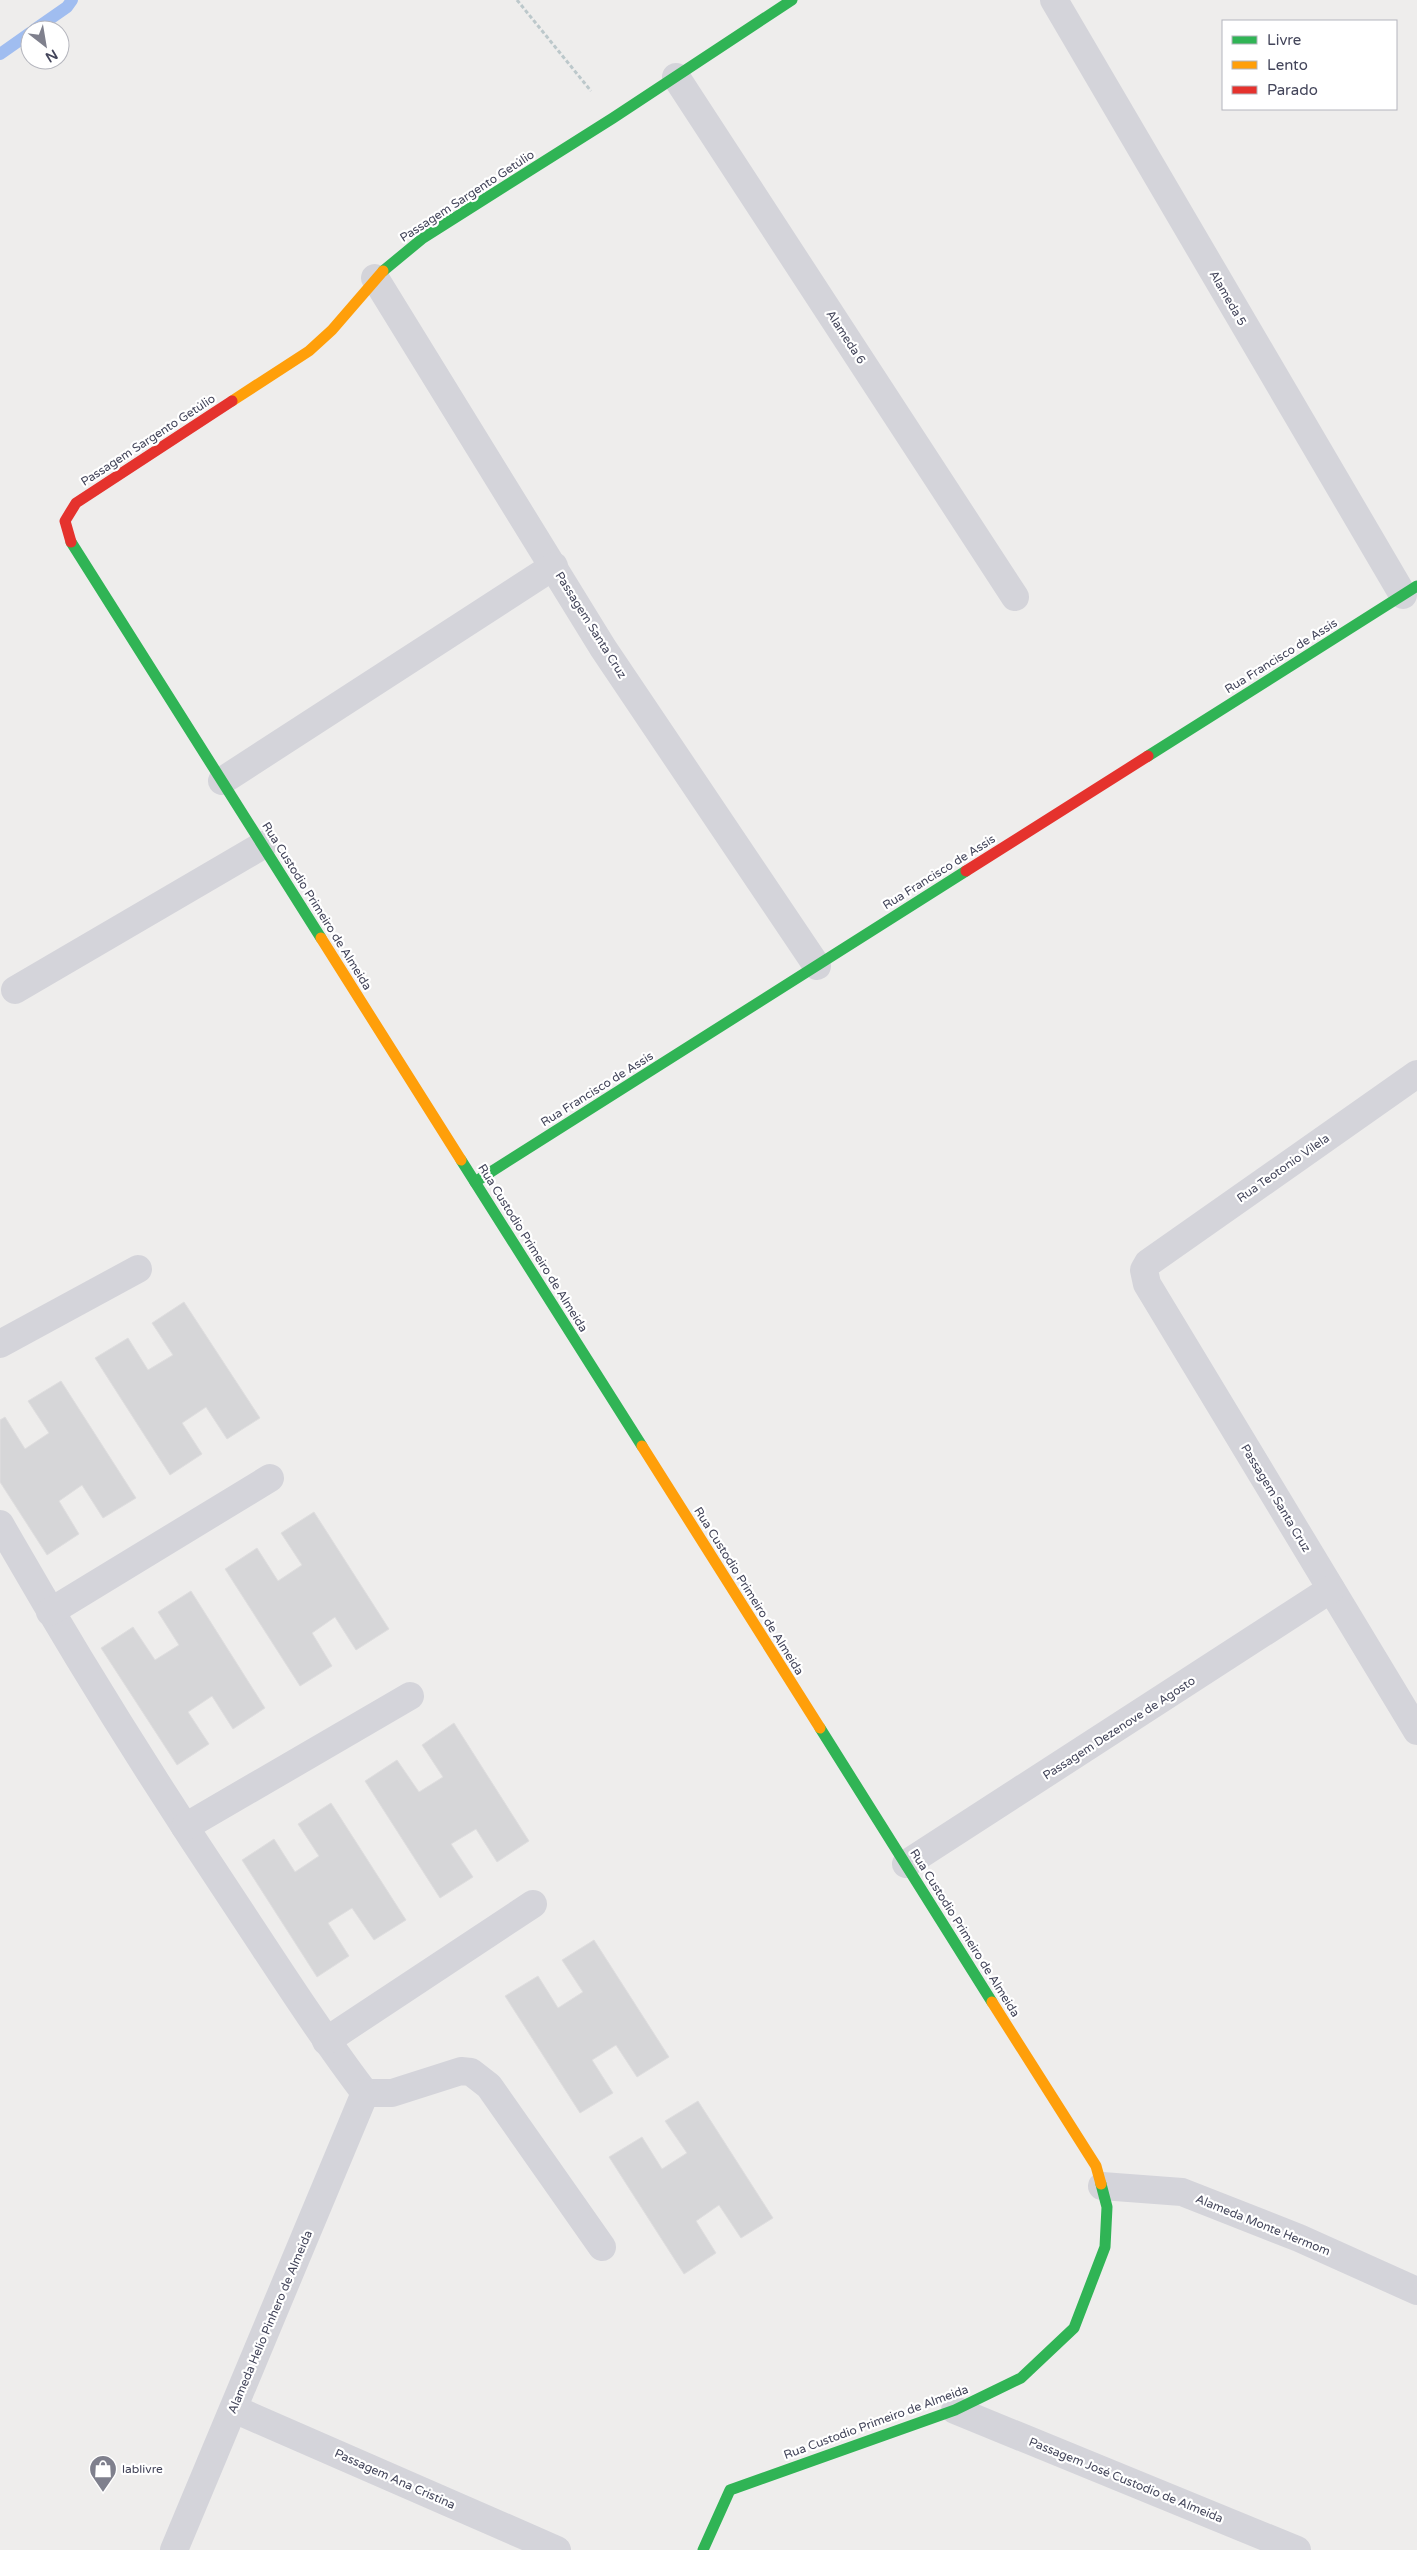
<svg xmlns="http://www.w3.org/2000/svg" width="1417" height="2550" font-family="'Varela Round',sans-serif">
<rect width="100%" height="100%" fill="#eeedec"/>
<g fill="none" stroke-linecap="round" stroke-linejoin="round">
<g stroke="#a0bdf0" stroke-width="12">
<path d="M 34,30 L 67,7 L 72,0"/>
<path d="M 0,54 L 30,33"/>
</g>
</g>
<g fill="#d6d6d8" stroke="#dfdedf">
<path d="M 184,1302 L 260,1418 L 227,1439 L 206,1407 L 182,1423 L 202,1454 L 170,1475 L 95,1358 L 128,1338 L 148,1370 L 173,1355 L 152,1323 Z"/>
<path d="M 61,1381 L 136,1498 L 103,1518 L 82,1485 L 59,1501 L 79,1534 L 47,1555 L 0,1482 L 0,1420 L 5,1417 L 25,1449 L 49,1433 L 28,1401 Z"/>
<path d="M 314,1512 L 389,1629 L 356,1650 L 335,1617 L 312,1633 L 332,1666 L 300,1686 L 225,1569 L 257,1548 L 278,1581 L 302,1565 L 281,1533 Z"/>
<path d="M 191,1591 L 265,1708 L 233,1729 L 212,1696 L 188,1712 L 209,1744 L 177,1765 L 101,1648 L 133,1627 L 155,1660 L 179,1645 L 158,1612 Z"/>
<path d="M 454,1723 L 529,1841 L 497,1862 L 476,1829 L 451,1844 L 473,1877 L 440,1898 L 365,1781 L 397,1760 L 419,1792 L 443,1777 L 422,1745 Z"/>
<path d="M 331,1803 L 406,1920 L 374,1940 L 352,1908 L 328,1923 L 349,1956 L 317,1977 L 242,1860 L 274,1839 L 295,1872 L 319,1856 L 298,1824 Z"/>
<path d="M 594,1940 L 669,2057 L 637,2077 L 616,2045 L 592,2060 L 613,2093 L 580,2113 L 505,1996 L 538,1976 L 558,2008 L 583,1992 L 562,1960 Z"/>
<path d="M 698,2101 L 773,2218 L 741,2238 L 719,2205 L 696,2221 L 716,2253 L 684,2274 L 609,2157 L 642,2137 L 662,2169 L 687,2153 L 665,2121 Z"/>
</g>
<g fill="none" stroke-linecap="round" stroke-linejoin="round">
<path stroke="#bcc8cb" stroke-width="3" stroke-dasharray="4 2.5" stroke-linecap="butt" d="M 517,0 L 591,91"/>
<g stroke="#d4d4da" stroke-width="28">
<path d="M 1054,0 L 1403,595"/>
<path d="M 676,77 L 1015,597"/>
<path d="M 375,278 L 603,648 L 817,966"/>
<path d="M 222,781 L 554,566"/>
<path d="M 15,990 L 263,845"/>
<path d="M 1417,1074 L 1148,1263 L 1144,1270 L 1147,1284 L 1417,1731"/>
<path d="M 0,1344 L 138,1269"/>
<path d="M 0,1524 C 73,1652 151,1777 233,1900 C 276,1965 318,2031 365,2093 L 392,2093 L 461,2071 L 471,2072 L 489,2086 L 602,2247"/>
<path d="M 50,1612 L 270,1478"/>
<path d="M 185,1827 L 410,1696"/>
<path d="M 906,1864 L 1331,1589"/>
<path d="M 326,2041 L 533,1904"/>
<path d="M 1102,2186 L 1182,2192 L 1299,2238 L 1417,2291"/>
<path d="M 234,2409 L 557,2550"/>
<path d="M 955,2410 L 1297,2550"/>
<path d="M 174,2550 L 365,2093"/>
</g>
<g stroke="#30b455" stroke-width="11">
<path d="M 383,271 L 423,238 L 613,118 L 792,0"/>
<path d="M 71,542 L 321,938"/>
<path d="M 1148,756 L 1417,586"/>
<path d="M 461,1160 L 642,1446"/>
<path d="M 475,1182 L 966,871"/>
<path d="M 820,1728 L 992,2002"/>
<path d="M 703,2550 L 730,2490 L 955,2410 L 1021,2378 L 1074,2328 L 1105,2247 L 1107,2207 L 1101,2184"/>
</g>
<g stroke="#ff9f0a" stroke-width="11">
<path d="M 232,401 L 309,351 L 332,330 L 383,271"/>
<path d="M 321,938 L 461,1160"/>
<path d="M 642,1446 L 820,1728"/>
<path d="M 992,2002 L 1096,2166 L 1101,2184"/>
</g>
<g stroke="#e5322d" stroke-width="11">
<path d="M 71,542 L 65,521 L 76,503 L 232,401"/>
<path d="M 966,871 L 1148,756"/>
</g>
</g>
<defs>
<symbol id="shop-pin" viewBox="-11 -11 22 30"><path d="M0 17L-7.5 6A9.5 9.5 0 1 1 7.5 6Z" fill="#7f808d" stroke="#fff"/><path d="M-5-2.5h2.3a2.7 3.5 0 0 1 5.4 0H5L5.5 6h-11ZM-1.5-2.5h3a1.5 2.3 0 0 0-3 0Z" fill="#fff"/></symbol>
</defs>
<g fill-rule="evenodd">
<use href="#shop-pin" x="87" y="2453" width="32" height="43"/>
</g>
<g text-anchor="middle" stroke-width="4.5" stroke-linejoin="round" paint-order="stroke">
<g font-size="12" fill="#43455a" stroke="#fff">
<text transform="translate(467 196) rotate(-33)" y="4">Passagem Sargento Getúlio</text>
<text transform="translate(1228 298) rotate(60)" y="4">Alameda 5</text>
<text transform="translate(846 337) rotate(57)" y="4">Alameda 6</text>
<text transform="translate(148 440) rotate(-33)" y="4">Passagem Sargento Getúlio</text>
<text transform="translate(591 625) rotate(58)" y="4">Passagem Santa Cruz</text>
<text transform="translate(1281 656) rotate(-32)" y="4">Rua Francisco de Assis</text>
<text transform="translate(939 872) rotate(-32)" y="4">Rua Francisco de Assis</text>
<text transform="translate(317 906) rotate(58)" y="4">Rua Custodio Primeiro de Almeida</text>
<text transform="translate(597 1089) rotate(-32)" y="4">Rua Francisco de Assis</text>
<text transform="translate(1283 1168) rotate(-35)" y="4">Rua Teotonio Vilela</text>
<text transform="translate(533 1248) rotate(58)" y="4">Rua Custodio Primeiro de Almeida</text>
<text transform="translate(1276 1498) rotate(59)" y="4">Passagem Santa Cruz</text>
<text transform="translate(749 1591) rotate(58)" y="4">Rua Custodio Primeiro de Almeida</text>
<text transform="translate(1119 1728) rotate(-33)" y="4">Passagem Dezenove de Agosto</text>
<text transform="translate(965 1933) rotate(58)" y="4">Rua Custodio Primeiro de Almeida</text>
<text transform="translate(1263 2225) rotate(22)" y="4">Alameda Monte Hermom</text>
<text transform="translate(270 2322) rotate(-67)" y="4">Alameda Helio Pinhero de Almeida</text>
<text transform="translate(876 2422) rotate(-20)" y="4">Rua Custodio Primeiro de Almeida</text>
<text transform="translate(395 2479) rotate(24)" y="4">Passagem Ana Cristina</text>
<text transform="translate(1126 2480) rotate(22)" y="4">Passagem José Custodio de Almeida</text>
</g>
<g font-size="12" fill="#43455a" stroke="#fff" text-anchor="start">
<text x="122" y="2473">lablivre</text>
</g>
</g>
<rect x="1222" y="20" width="175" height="90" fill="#ffffff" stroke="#b4b5bd"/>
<rect x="1232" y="36" width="25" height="8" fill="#30b455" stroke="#b4b5bd"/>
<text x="1267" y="45" font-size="15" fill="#43455a">Livre</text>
<rect x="1232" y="61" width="25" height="8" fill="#ff9f0a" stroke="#b4b5bd"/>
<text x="1267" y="70" font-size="15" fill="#43455a">Lento</text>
<rect x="1232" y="86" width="25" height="8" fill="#e5322d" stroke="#b4b5bd"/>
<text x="1267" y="95" font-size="15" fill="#43455a">Parado</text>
<g transform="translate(45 45) rotate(149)"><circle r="24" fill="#ffffff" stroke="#b4b5bd"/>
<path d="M0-4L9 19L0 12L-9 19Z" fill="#7f808d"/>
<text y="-8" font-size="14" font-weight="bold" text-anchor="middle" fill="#43455a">N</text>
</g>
</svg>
